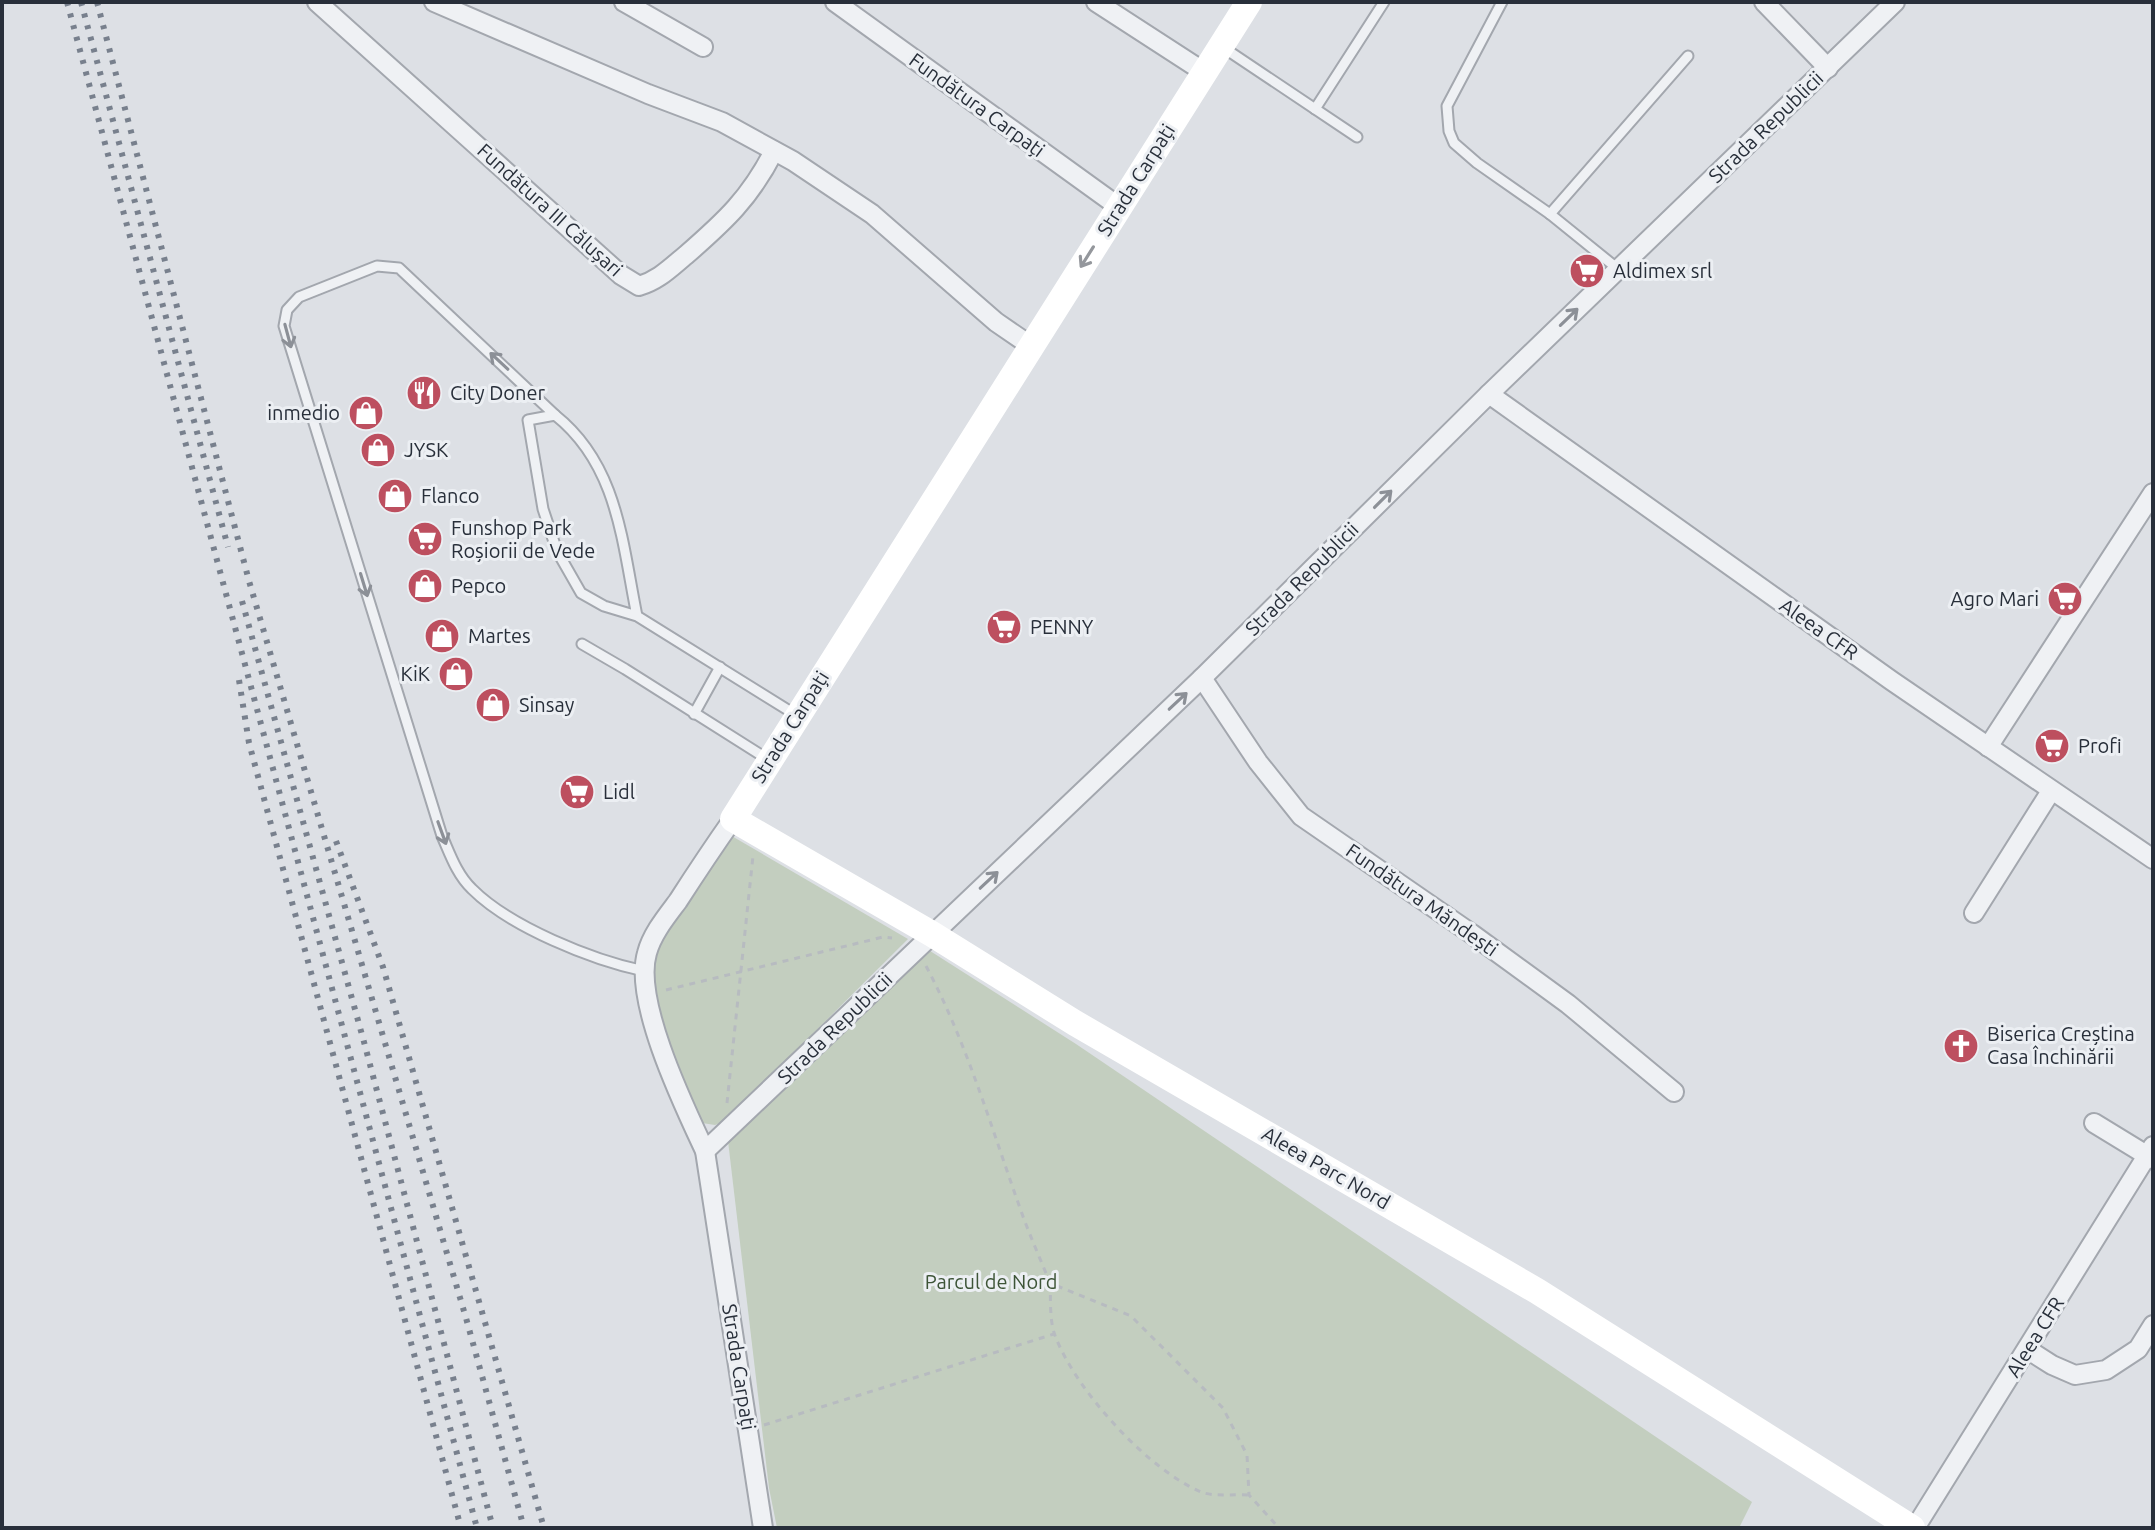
<svg xmlns="http://www.w3.org/2000/svg" width="2155" height="1530" font-family="Ubuntu,sans-serif">
<rect width="100%" height="100%" fill="#dde0e5"/>
<g fill="#c3cebf">
<path d="M 730,835 L 908,939 L 725,1121 L 715,1125 L 702,1123 L 686,1097 L 655,993 L 654,962 L 662,937 Z"/>
<path d="M 927,949 L 1076,1044 L 1752,1502 L 1739,1528 L 777,1528 L 769,1488 L 728,1141 Z"/>
</g>
<g fill="none" stroke-linecap="round" stroke-linejoin="round">
<defs>
<g id="lane">
<path d="M 1502,2 L 1447,106 L 1449,131 L 1454,143 L 1477,163 L 1550,214 L 1618,269"/>
<path d="M 1224,48 L 1357,137"/>
<path d="M 1315,109 L 1384,2"/>
<path d="M 1550,214 L 1688,56"/>
<path d="M 555,415 L 399,268 L 377,266 L 299,297 L 287,310 L 284,326 L 442,836 C 450,854 457,875 472,889 C 510,927 592,960 644,971"/>
<path d="M 637,616 L 604,606 L 581,593 L 557,551 L 543,509 L 528,420 L 555,415 C 618,465 622,542 637,616 L 796,715"/>
<path d="M 582,644 L 625,669 L 769,760"/>
<path d="M 694,714 L 720,667"/>
</g>
<g id="street">
<path d="M 317,2 L 621,275 L 639,286 C 659,280 670,268 686,255 C 725,221 750,198 774,151"/>
<path d="M 434,2 L 648,94 L 722,122 L 793,161 L 872,214 L 996,322 L 1031,346"/>
<path d="M 624,2 L 703,47"/>
<path d="M 835,2 L 1119,207"/>
<path d="M 1096,2 L 1204,72"/>
<path d="M 1764,2 L 1828,68"/>
<path d="M 1489,394 L 1892,681 L 2153,859"/>
<path d="M 1202,678 L 1258,762 L 1301,816 L 1472,934 L 1568,1004 L 1674,1092"/>
<path d="M 1988,747 L 2153,493"/>
<path d="M 733,819 C 714,846 696,873 678,901 C 666,917 652,934 647,953 C 633,1001 684,1106 705,1151 L 763,1528"/>
<path d="M 1974,913 L 2051,791"/>
<path d="M 2094,1123 L 2153,1159"/>
<path d="M 705,1151 L 1202,678 L 1489,394 L 1895,2"/>
<path d="M 2027,1349 L 2052,1365 L 2075,1375 L 2106,1370 L 2138,1349 L 2153,1325"/>
<path d="M 1915,1528 L 2153,1146"/>
</g>
</defs>
<use href="#lane" stroke="#a3a7ae" stroke-width="13"/>
<use href="#street" stroke="#a3a7ae" stroke-width="22"/>
<g stroke="#b7bbc0" stroke-width="3" stroke-dasharray="6 6" stroke-linecap="butt">
<path d="M 926,966 C 967,1043 991,1127 1020,1208 C 1029,1234 1040,1258 1050,1283 L 1131,1316 L 1223,1408 L 1247,1455 L 1249,1495 L 1279,1528"/>
<path d="M 666,990 L 883,937 L 892,938"/>
<path d="M 727,1103 L 753,856"/>
<path d="M 1050,1283 C 1051,1300 1049,1322 1056,1338 C 1077,1391 1147,1469 1201,1492 C 1214,1497 1235,1494 1249,1495"/>
<path d="M 764,1425 L 1054,1334"/>
</g>
<use href="#lane" stroke="#eff1f4" stroke-width="9"/>
<use href="#street" stroke="#eff1f4" stroke-width="18"/>
<path stroke="#fff" stroke-width="26" d="M 1249,2 L 733,819 L 932,934 L 1075,1023 L 1537,1291 L 1912,1528"/>
<g stroke="#78808d" stroke-width="6" stroke-dasharray="4 8" stroke-linecap="butt">
<path d="M 67,2 L 477,1528"/>
<path d="M 81,2 L 228,547"/>
<path d="M 97,2 L 249,581 L 466,1318 L 524,1528"/>
<path d="M 242,601 L 364,1042 L 493,1528"/>
<path d="M 239,680 L 249,743 L 461,1528"/>
<path d="M 336,841 L 383,967 L 544,1528"/>
</g>
</g>
<defs><path id="oneway-shaft" d="M-6 0H5M1.5-3L5.5 0L1.5 3" fill="none" stroke-width="1.6" stroke-linecap="round" stroke-linejoin="round" transform="scale(2)"/></defs>
<use stroke="#94979c" href="#oneway-shaft" transform="translate(1087 257) rotate(122)"/>
<g stroke="#8c9097">
<use href="#oneway-shaft" transform="translate(1569 317) rotate(-44)"/>
<use href="#oneway-shaft" transform="translate(288 336) rotate(75)"/>
<use href="#oneway-shaft" transform="translate(499 361) rotate(-137)"/>
<use href="#oneway-shaft" transform="translate(1383 499) rotate(-45)"/>
<use href="#oneway-shaft" transform="translate(364 585) rotate(73)"/>
<use href="#oneway-shaft" transform="translate(1178 701) rotate(-43)"/>
<use href="#oneway-shaft" transform="translate(442 833) rotate(70)"/>
<use href="#oneway-shaft" transform="translate(989 880) rotate(-43)"/>
</g>
<defs>
<symbol id="supermarket-disc" viewBox="-11 -11 22 22"><circle r="9.5" fill="#bd4f5f" stroke="#eceff3"/><path d="M-6-5.5h2.5l.6 2H6L4.5 2H-2.5L-4.4-4H-6ZM-1.5 3.2a1.3 1.3 0 1 0 .1 0ZM3 3.2a1.3 1.3 0 1 0 .1 0Z" fill="#fff"/></symbol>
<symbol id="restaurant-disc" viewBox="-11 -11 22 22"><circle r="9.5" fill="#bd4f5f" stroke="#eceff3"/><path d="M-5-6h1v4h1v-4h1v4h1v-4h1v5L-1.5 .5V6h-2V.5L-5-1ZM5-6V6H3V1.5H1.5Q1.5-4 5-6Z" fill="#fff"/></symbol>
<symbol id="shop-disc" viewBox="-11 -11 22 22"><circle r="9.5" fill="#bd4f5f" stroke="#eceff3"/><path d="M-5-2.5h2.3a2.7 3.5 0 0 1 5.4 0H5L5.5 6h-11ZM-1.5-2.5h3a1.5 2.3 0 0 0-3 0Z" fill="#fff"/></symbol>
<symbol id="church-disc" viewBox="-11 -11 22 22"><circle r="9.5" fill="#bd4f5f" stroke="#eceff3"/><path d="M-1.2-6h2.4v3.5h3.3v2.4h-3.3V6h-2.4V-.1h-3.3v-2.4h3.3Z" fill="#fff"/></symbol>
</defs>
<g fill-rule="evenodd">
<use href="#supermarket-disc" x="1567" y="251" width="40" height="40"/>
<use href="#restaurant-disc" x="404" y="373" width="40" height="40"/>
<use href="#shop-disc" x="346" y="393" width="40" height="40"/>
<use href="#shop-disc" x="358" y="430" width="40" height="40"/>
<use href="#shop-disc" x="375" y="476" width="40" height="40"/>
<use href="#supermarket-disc" x="405" y="519" width="40" height="40"/>
<use href="#shop-disc" x="405" y="566" width="40" height="40"/>
<use href="#supermarket-disc" x="2045" y="579" width="40" height="40"/>
<use href="#supermarket-disc" x="984" y="607" width="40" height="40"/>
<use href="#shop-disc" x="422" y="616" width="40" height="40"/>
<use href="#shop-disc" x="436" y="654" width="40" height="40"/>
<use href="#shop-disc" x="473" y="685" width="40" height="40"/>
<use href="#supermarket-disc" x="2032" y="726" width="40" height="40"/>
<use href="#supermarket-disc" x="557" y="772" width="40" height="40"/>
<use href="#church-disc" x="1941" y="1026" width="40" height="40"/>
</g>
<g text-anchor="middle" stroke-width="6" stroke-linejoin="round" paint-order="stroke">
<g font-size="20" fill="#282f3a" stroke="#eceff3">
<text transform="translate(977 105) rotate(36)" y="7">Fundătura Carpați</text>
<text transform="translate(1766 127) rotate(-44)" y="7">Strada Republicii</text>
<text transform="translate(1136 180) rotate(-58)" y="7">Strada Carpați</text>
<text transform="translate(550 210) rotate(42)" y="7">Fundătura III Călușari</text>
<text transform="translate(1302 579) rotate(-45)" y="7">Strada Republicii</text>
<text transform="translate(1819 629) rotate(35)" y="7">Aleea CFR</text>
<text transform="translate(790 727) rotate(-58)" y="7">Strada Carpați</text>
<text transform="translate(1422 900) rotate(35)" y="7">Fundătura Măndești</text>
<text transform="translate(835 1028) rotate(-44)" y="7">Strada Republicii</text>
<text transform="translate(1326 1168) rotate(30)" y="7">Aleea Parc Nord</text>
<text transform="translate(2035 1337) rotate(-58)" y="7">Aleea CFR</text>
<text transform="translate(739 1367) rotate(81)" y="7">Strada Carpați</text>
</g>
<g font-size="20" fill="#282f3a" stroke="#eceff3" text-anchor="start">
<text x="1613" y="278">Aldimex srl</text>
<text x="450" y="400">City Doner</text>
<text x="340" y="420" text-anchor="end">inmedio</text>
<text x="404" y="457">JYSK</text>
<text x="421" y="503">Flanco</text>
<text x="451" y="535">Funshop Park<tspan x="451" dy="23">Roșiorii de Vede</tspan></text>
<text x="451" y="593">Pepco</text>
<text x="2039" y="606" text-anchor="end">Agro Mari</text>
<text x="1030" y="634">PENNY</text>
<text x="468" y="643">Martes</text>
<text x="430" y="681" text-anchor="end">KiK</text>
<text x="519" y="712">Sinsay</text>
<text x="2078" y="753">Profi</text>
<text x="603" y="799">Lidl</text>
<text x="1987" y="1041">Biserica Creștina<tspan x="1987" dy="23">Casa Închinării</tspan></text>
</g>
<g font-size="20" fill="#3d5437" stroke="#eceff3">
<text x="991" y="1289">Parcul de Nord</text>
</g>
</g>
<rect width="2155" height="1530" fill="none" stroke="#282f3a" stroke-width="8"/>
</svg>
